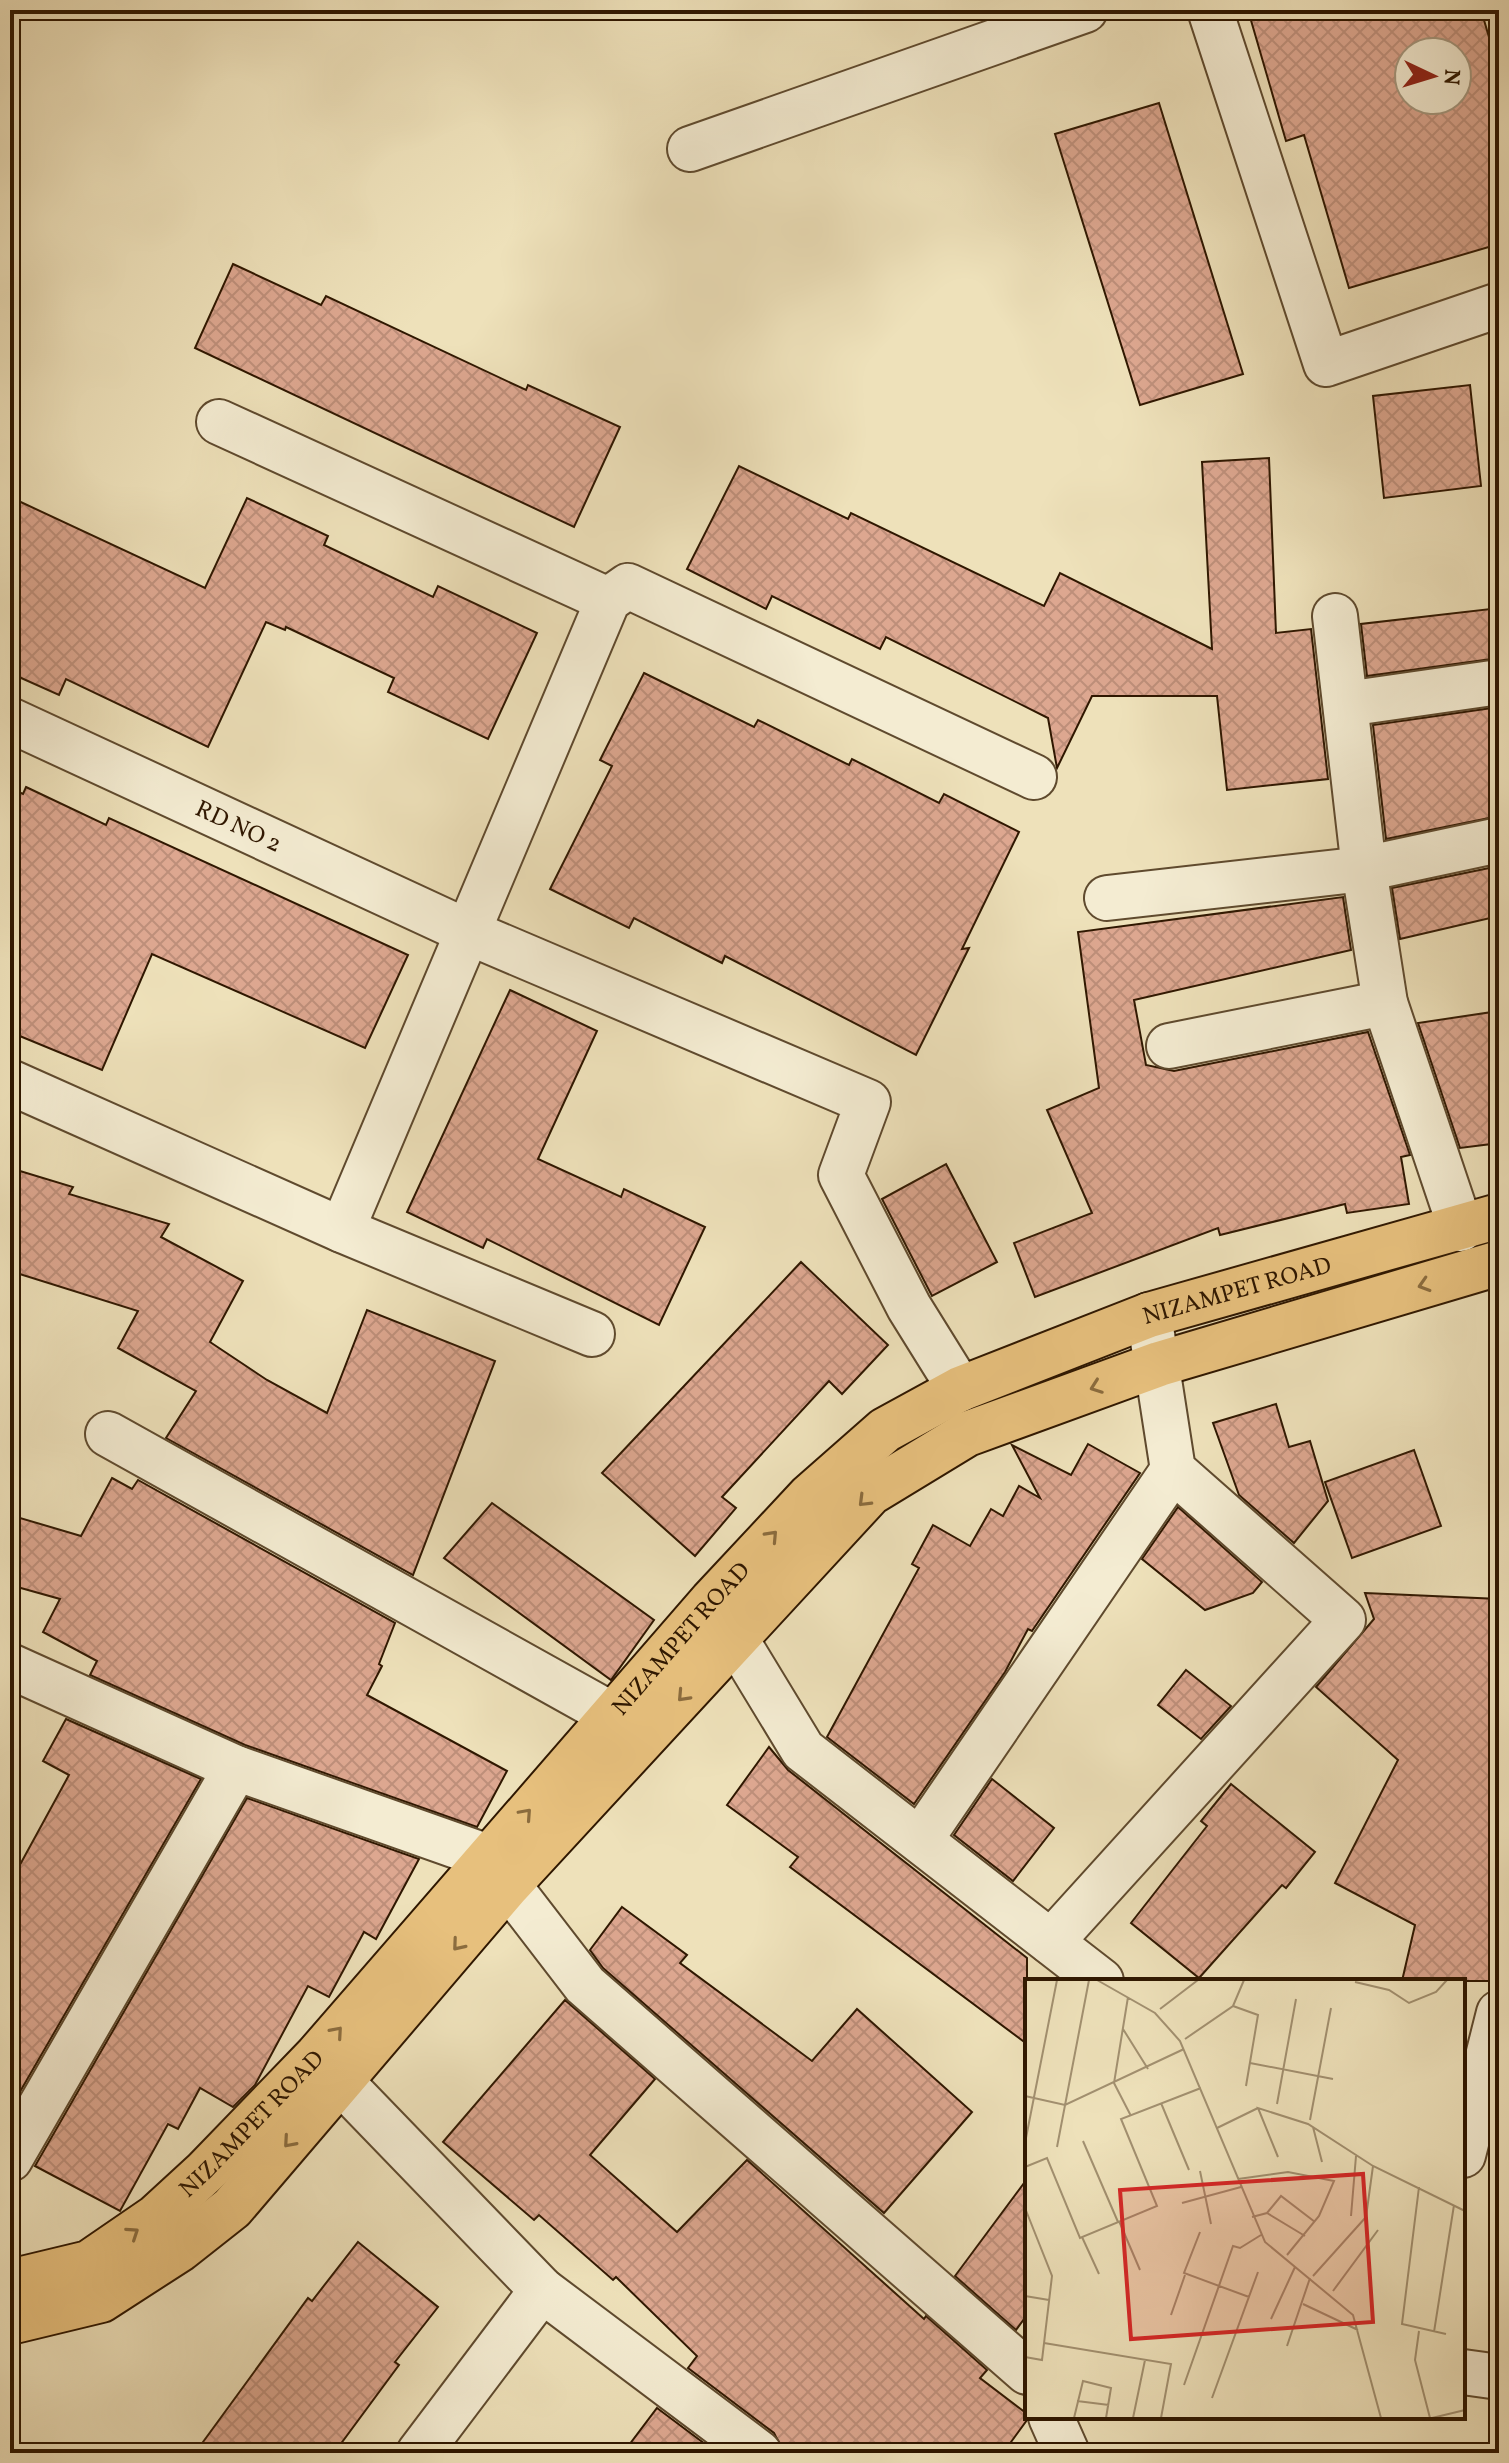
<svg xmlns="http://www.w3.org/2000/svg" width="1509" height="2463" font-family="Vollkorn,serif">
<defs>
<pattern id="building-cross-hatch" width="8" height="8" patternUnits="userSpaceOnUse" patternTransform="scale(2)"><rect width="8" height="8" fill="#dda790"/><path d="M0 0l8 8M0 8l8-8" fill="none" stroke="#be8f7a"/></pattern>
</defs>
<rect width="100%" height="100%" fill="#eee1ba"/>
<filter id="stains"><feTurbulence type="fractalNoise" baseFrequency=".0025" numOctaves="4"/><feColorMatrix values="0 0 0 0 .2 0 0 0 0 .09 0 0 0 0 .02 0 0 0 .5 -.17"/></filter>
<radialGradient id="worn" r=".72"><stop offset=".6" stop-color="#630" stop-opacity="0"/><stop offset="1" stop-color="#630" stop-opacity=".3"/></radialGradient>
<g fill="url(#building-cross-hatch)" stroke="#2f1700" stroke-width="2" fill-rule="evenodd">
<path d="M 1248,10 L 1481,10 L 1499,71 L 1499,244 L 1349,288 L 1304,135 L 1286,141 ZM 1409,52 L 1457,52 L 1457,100 L 1409,100 Z"/>
<path d="M 1159,103 L 1243,374 L 1140,405 L 1055,134 Z"/>
<path d="M 233,264 L 321,305 L 326,296 L 526,390 L 528,385 L 620,427 L 574,527 L 195,348 Z"/>
<path d="M 1470,385 L 1481,486 L 1384,498 L 1373,396 Z"/>
<path d="M 1269,458 L 1276,633 L 1311,629 L 1328,779 L 1227,790 L 1217,696 L 1092,696 L 1057,768 L 1048,718 L 886,637 L 880,649 L 772,596 L 766,609 L 687,569 L 739,466 L 848,519 L 851,513 L 1044,606 L 1060,573 L 1212,649 L 1202,462 Z"/>
<path d="M 10,497 L 205,588 L 247,498 L 328,536 L 324,545 L 433,597 L 438,586 L 537,633 L 488,739 L 388,692 L 394,678 L 286,627 L 285,630 L 266,622 L 208,747 L 66,679 L 59,695 L 10,673 Z"/>
<path d="M 1499,608 L 1499,658 L 1367,676 L 1361,624 Z"/>
<path d="M 644,673 L 754,727 L 758,720 L 849,765 L 852,759 L 939,803 L 944,794 L 1019,832 L 962,949 L 969,948 L 916,1055 L 725,956 L 722,963 L 634,918 L 629,928 L 550,889 L 612,766 L 600,760 Z"/>
<path d="M 1499,707 L 1499,816 L 1386,839 L 1373,725 Z"/>
<path d="M 26,787 L 106,825 L 109,818 L 408,955 L 365,1048 L 152,954 L 102,1070 L 10,1032 L 10,788 L 23,794 Z"/>
<path d="M 1499,866 L 1499,916 L 1400,939 L 1392,888 Z"/>
<path d="M 1343,897 L 1351,950 L 1134,1000 L 1146,1065 L 1174,1071 L 1368,1032 L 1410,1155 L 1401,1157 L 1409,1204 L 1347,1213 L 1345,1204 L 1220,1235 L 1218,1228 L 1035,1297 L 1014,1243 L 1092,1213 L 1047,1110 L 1099,1088 L 1078,932 Z"/>
<path d="M 510,990 L 597,1031 L 538,1159 L 621,1197 L 624,1189 L 705,1227 L 659,1325 L 487,1239 L 483,1248 L 407,1212 Z"/>
<path d="M 1499,1011 L 1499,1143 L 1460,1148 L 1418,1023 Z"/>
<path d="M 946,1164 L 997,1262 L 932,1296 L 882,1199 Z"/>
<path d="M 10,1168 L 73,1187 L 69,1194 L 169,1224 L 161,1237 L 243,1281 L 210,1342 L 267,1380 L 327,1413 L 367,1310 L 495,1361 L 413,1575 L 166,1438 L 196,1391 L 118,1348 L 138,1311 L 10,1271 Z"/>
<path d="M 801,1262 L 888,1345 L 842,1394 L 829,1381 L 722,1497 L 736,1508 L 695,1556 L 602,1473 Z"/>
<path d="M 1276,1404 L 1289,1447 L 1310,1441 L 1328,1501 L 1294,1543 L 1239,1495 L 1213,1423 Z"/>
<path d="M 1088,1444 L 1140,1473 L 1032,1631 L 1028,1629 L 1005,1672 L 914,1804 L 827,1737 L 919,1568 L 912,1564 L 933,1525 L 970,1546 L 991,1509 L 1003,1516 L 1019,1486 L 1040,1498 L 1012,1445 L 1071,1475 Z"/>
<path d="M 1414,1450 L 1441,1526 L 1352,1558 L 1325,1482 Z"/>
<path d="M 112,1478 L 132,1489 L 138,1480 L 395,1623 L 379,1664 L 382,1666 L 367,1695 L 507,1771 L 477,1827 L 245,1745 L 90,1675 L 97,1661 L 43,1632 L 60,1599 L 10,1585 L 10,1515 L 81,1536 Z"/>
<path d="M 492,1503 L 654,1620 L 611,1680 L 444,1558 Z"/>
<path d="M 1178,1507 L 1262,1582 L 1253,1593 L 1205,1610 L 1142,1559 Z"/>
<path d="M 1365,1593 L 1499,1599 L 1499,1981 L 1402,1981 L 1415,1925 L 1335,1883 L 1398,1760 L 1316,1687 L 1374,1619 Z"/>
<path d="M 1186,1670 L 1231,1706 L 1201,1739 L 1158,1705 Z"/>
<path d="M 66,1719 L 201,1779 L 10,2109 L 10,1883 L 69,1775 L 43,1761 Z"/>
<path d="M 769,1747 L 788,1770 L 1027,1958 L 1027,2044 L 790,1867 L 798,1857 L 727,1805 Z"/>
<path d="M 992,1779 L 1054,1828 L 1013,1881 L 954,1835 Z"/>
<path d="M 1231,1784 L 1315,1852 L 1286,1888 L 1282,1885 L 1199,1978 L 1131,1923 L 1207,1826 L 1201,1821 Z"/>
<path d="M 247,1798 L 419,1859 L 376,1939 L 364,1932 L 329,1997 L 308,1986 L 255,2085 L 233,2107 L 200,2088 L 178,2129 L 168,2124 L 120,2211 L 35,2166 Z"/>
<path d="M 622,1907 L 687,1955 L 680,1963 L 812,2061 L 857,2009 L 972,2112 L 884,2213 L 603,1968 L 590,1950 Z"/>
<path d="M 565,2000 L 655,2079 L 590,2155 L 677,2232 L 747,2160 L 924,2319 L 926,2316 L 987,2370 L 980,2378 L 1026,2413 L 1027,2420 L 1003,2453 L 784,2453 L 774,2433 L 688,2368 L 697,2356 L 616,2277 L 613,2280 L 539,2215 L 534,2220 L 443,2142 Z"/>
<path d="M 1027,2179 L 1027,2315 L 1016,2330 L 955,2276 Z"/>
<path d="M 358,2242 L 438,2307 L 395,2362 L 399,2365 L 334,2453 L 195,2453 L 308,2298 L 312,2301 Z"/>
<path d="M 657,2408 L 717,2453 L 623,2453 Z"/>
</g>
<g fill="none" stroke-linecap="round" stroke-linejoin="round">
<defs>
<g id="minor">
<path d="M 1210,10 L 1326,364 L 1499,305"/>
<path d="M 690,149 L 1085,10"/>
<path d="M 219,422 L 608,600"/>
<path d="M 1335,616 L 1364,869 L 1385,1003 L 1461,1229"/>
<path d="M 1346,704 L 1499,682"/>
<path id="s1" d="M 10,720 L 468,932 L 868,1102 L 841,1175 L 909,1307 L 960,1389"/>
<path d="M 1107,898 L 1364,869 L 1499,840"/>
<path d="M 1169,1046 L 1385,1003"/>
<path d="M 10,1082 L 342,1230 L 592,1334"/>
<path d="M 342,1230 L 608,600 L 628,586 L 1034,777"/>
<path d="M 108,1434 L 614,1716"/>
<path d="M 735,1638 L 803,1750 L 1101,1981"/>
<path d="M 10,1666 L 236,1768 L 488,1857"/>
<path d="M 920,1840 L 1173,1470"/>
<path d="M 508,1885 L 585,1985 L 1027,2372"/>
<path d="M 1051,1942 L 1343,1620 L 1173,1470 L 1149,1315"/>
<path d="M 341,2082 L 542,2290 L 759,2453"/>
<path d="M 1463,2155 L 1499,2013"/>
<path d="M 10,2159 L 236,1768"/>
<path d="M 1463,2372 L 1499,2377"/>
<path d="M 1051,2417 L 1067,2453"/>
<path d="M 419,2453 L 542,2290"/>
</g>
<g id="major">
<path id="s2" d="M 10,2282 L 89,2263 L 156,2217 L 205,2172 L 317,2056 L 712,1601 L 810,1496 L 885,1430 L 960,1389 L 1149,1315 L 1499,1216"/>
<path d="M 10,2322 L 101,2300 L 180,2249 L 232,2208 L 508,1885 L 870,1493 L 967,1434 L 1159,1364 L 1499,1263"/>
</g>
</defs>
<use href="#minor" stroke="#5f4a2e" stroke-width="48"/>
<use href="#major" stroke="#2f1700" stroke-width="48"/>
<use href="#minor" stroke="#f4ecd2" stroke-width="44"/>
<use href="#major" stroke="#e7c07d" stroke-width="44"/>
</g>
<defs><path id="oneway-chevron" d="M-2-3.5L2.5 0L-2 3.5" fill="none" stroke-width="1.6" stroke-linecap="round" stroke-linejoin="round" transform="scale(2)"/></defs>
<g stroke="#8b6c3e">
<use href="#oneway-chevron" transform="translate(1424 1285) rotate(163)"/>
<use href="#oneway-chevron" transform="translate(1096 1387) rotate(160)"/>
<use href="#oneway-chevron" transform="translate(864 1501) rotate(135)"/>
<use href="#oneway-chevron" transform="translate(772 1536) rotate(-47)"/>
<use href="#oneway-chevron" transform="translate(683 1696) rotate(133)"/>
<use href="#oneway-chevron" transform="translate(526 1814) rotate(-48)"/>
<use href="#oneway-chevron" transform="translate(458 1945) rotate(130)"/>
<use href="#oneway-chevron" transform="translate(337 2032) rotate(-49)"/>
<use href="#oneway-chevron" transform="translate(289 2142) rotate(131)"/>
<use href="#oneway-chevron" transform="translate(133 2233) rotate(-34)"/>
</g>
<g text-anchor="middle" stroke-width="6" stroke-linejoin="round" paint-order="stroke">
<g font-size="24" fill="#2f1700" stroke="#f4ecd2">
<text dy="8" stroke="none"><textPath href="#s1" startOffset="252">RD NO 2</textPath></text>
<text dy="8" stroke="none"><textPath href="#s2" startOffset="1616">NIZAMPET ROAD</textPath></text>
<text dy="8" stroke="none"><textPath href="#s2" startOffset="944">NIZAMPET ROAD</textPath></text>
<text dy="8" stroke="none"><textPath href="#s2" startOffset="296">NIZAMPET ROAD</textPath></text>
</g>
</g>
<g transform="translate(1025 1979)">
<rect width="440" height="440" fill="#eee1ba"/>
<path fill="none" stroke="#a29070" stroke-width="2" d="M 72,1 L 130,34 L 155,62 L 240,263 L 328,336 L 356,439M 330,3 L 364,11 L 384,24 L 411,13 L 422,1M 103,18 L 89,104 L 106,137M 208,27 L 233,36 L 221,107M 135,30 L 173,1M 98,50 L 123,90M 160,60 L 208,27 L 219,1M 225,84 L 308,100M 0,117 L 40,126 L 159,70M 136,124 L 164,191M 252,125 L 271,20M 285,141 L 306,29M 288,148 L 297,183M 192,149 L 233,129M 58,162 L 93,243M 0,164 L 32,1M 32,168 L 64,1M 253,178 L 233,129 L 283,145 L 348,187 L 440,232M 0,188 L 22,179 L 55,259 L 132,227 L 96,140 L 176,109M 175,192 L 186,245M 213,200 L 263,193 L 309,202 L 294,237 L 262,276M 394,208 L 377,345 L 421,355M 157,224 L 216,208M 0,229 L 27,297 L 17,381 L 0,378M 242,234 L 280,257M 326,237 L 331,177M 227,238 L 242,234 L 256,217 L 290,243M 94,242 L 115,291M 175,253 L 159,294 L 224,318M 57,258 L 74,295M 288,297 L 341,238 L 348,187M 308,312 L 353,251M 0,317 L 24,321M 278,325 L 333,351M 146,336 L 160,296M 246,340 L 270,288M 440,346 L 440,406M 394,352 L 390,381 L 405,439M 409,353 L 429,226M 19,364 L 146,385 L 136,439M 262,367 L 285,299M 159,406 L 208,267 L 215,269 L 236,256M 187,419 L 233,293M 52,422 L 84,426M 49,439 L 58,402 L 86,409 L 81,439M 108,439 L 120,381M 407,439 L 440,431"/>
<path fill="#d62828" fill-opacity="0.15" stroke="#d62828" stroke-width="4" d="M 338,195 L 348,343 L 106,360 L 95,211 Z"/>
<rect width="440" height="440" fill="none" stroke="#2f1700" stroke-width="4"/>
</g>
<rect width="1509" height="2463" fill="none" stroke="#eee1ba" stroke-width="40"/>
<rect x="12" y="12" width="1485" height="2439" fill="none" stroke="#2f1700" stroke-width="4"/>
<rect x="20" y="20" width="1469" height="2423" fill="none" stroke="#2f1700" stroke-width="2"/>
<g transform="translate(1433 76) rotate(94)"><circle r="38" fill="#f4ecd2" stroke="#a5977e" stroke-width="2"/>
<path d="M0-6L14 30L0 20L-14 30Z" fill="#8f2418"/>
<text y="-12" font-size="22" font-weight="bold" text-anchor="middle" fill="#2f1700">N</text>
</g>
<rect width="100%" height="100%" filter="url(#stains)"/>
<rect width="100%" height="100%" fill="url(#worn)"/>
</svg>
